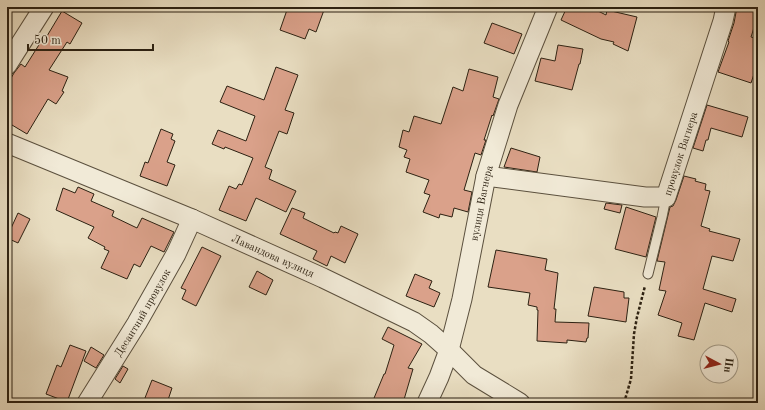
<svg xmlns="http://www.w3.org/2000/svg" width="765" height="410" font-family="'Old Standard TT',serif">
<rect width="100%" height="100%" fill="#e9dec2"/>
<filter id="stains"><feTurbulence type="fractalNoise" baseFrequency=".005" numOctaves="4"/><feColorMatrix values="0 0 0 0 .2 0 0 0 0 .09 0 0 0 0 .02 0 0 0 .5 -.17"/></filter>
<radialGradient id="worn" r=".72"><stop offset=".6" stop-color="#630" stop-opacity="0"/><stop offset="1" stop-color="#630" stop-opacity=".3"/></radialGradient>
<g fill="#daa18a" stroke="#2c2112">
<path d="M 288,7 L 316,7 L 324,10 L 316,32 L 309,29 L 305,39 L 280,30 Z"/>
<path d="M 567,7 L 590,7 L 606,15 L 607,10 L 637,17 L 628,51 L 613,44 L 614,42 L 601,39 L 561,20 Z"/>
<path d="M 737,7 L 758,7 L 758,15 L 751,37 L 758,39 L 758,62 L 751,83 L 718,72 L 729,42 L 728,41 L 734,23 Z"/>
<path d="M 62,11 L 82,23 L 70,44 L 67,42 L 49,70 L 68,77 L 62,91 L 64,92 L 56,104 L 48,99 L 27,134 L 7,122 L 7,85 L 14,73 L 21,64 L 25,67 L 42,40 L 44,41 Z"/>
<path d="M 492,23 L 522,34 L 514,54 L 484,43 Z"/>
<path d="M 558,45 L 583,49 L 580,64 L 579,64 L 572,90 L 535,81 L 541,58 L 555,61 Z"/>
<path d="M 276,67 L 298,75 L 285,110 L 294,113 L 287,134 L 279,131 L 265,167 L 272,170 L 269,179 L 296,191 L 286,212 L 256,198 L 246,221 L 219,210 L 229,186 L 236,189 L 239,184 L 242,185 L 253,158 L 225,147 L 224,149 L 212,144 L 218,130 L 246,141 L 255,116 L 220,102 L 227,86 L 264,100 Z"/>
<path d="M 469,69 L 498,77 L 493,97 L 499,99 L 493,116 L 492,115 L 484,140 L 486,140 L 481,155 L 475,153 L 464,190 L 472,192 L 468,212 L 454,208 L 452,217 L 440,214 L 439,218 L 423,212 L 430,195 L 424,193 L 429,180 L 406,172 L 410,159 L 404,157 L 407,150 L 399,147 L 403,130 L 409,132 L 414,116 L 441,124 L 453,87 L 463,91 Z"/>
<path d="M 707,105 L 748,117 L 742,137 L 711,128 L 708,140 L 706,140 L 703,151 L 693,148 Z"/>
<path d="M 161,129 L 173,134 L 171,139 L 175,141 L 167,162 L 175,165 L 167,186 L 140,176 L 145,162 L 148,163 Z"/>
<path d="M 511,148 L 540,157 L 537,172 L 504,167 Z"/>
<path d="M 684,176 L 696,179 L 695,181 L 706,184 L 705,190 L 710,191 L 701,226 L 710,229 L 709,231 L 740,239 L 733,261 L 712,256 L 703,289 L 736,299 L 732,312 L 705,303 L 694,340 L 678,336 L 682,323 L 658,315 L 666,291 L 659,290 L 665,262 L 657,261 L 670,207 L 673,206 L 676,200 Z"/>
<path d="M 78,187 L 94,194 L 91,201 L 114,211 L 112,216 L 137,228 L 142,218 L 174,232 L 164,252 L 151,246 L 140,267 L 134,264 L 127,279 L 101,268 L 109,251 L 104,249 L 105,247 L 88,238 L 94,227 L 56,210 L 63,188 L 75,193 Z"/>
<path d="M 606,203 L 622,205 L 620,213 L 604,209 Z"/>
<path d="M 626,207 L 656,217 L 646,257 L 615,249 Z"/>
<path d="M 292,208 L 305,213 L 303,218 L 334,233 L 335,232 L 338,233 L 341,226 L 358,234 L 345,263 L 331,256 L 327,266 L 313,259 L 317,251 L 280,234 Z"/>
<path d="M 18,213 L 30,219 L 18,243 L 7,238 L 7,237 Z"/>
<path d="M 202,247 L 221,256 L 196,306 L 182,299 L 186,290 L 181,288 Z"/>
<path d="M 496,250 L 547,259 L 545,270 L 558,273 L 554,309 L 556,309 L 555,322 L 589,323 L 588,338 L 587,338 L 586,342 L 567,340 L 567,343 L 537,341 L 538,310 L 537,310 L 537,307 L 528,305 L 530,293 L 488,287 Z"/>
<path d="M 257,271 L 273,280 L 266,295 L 249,287 Z"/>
<path d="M 415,274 L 432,281 L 429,288 L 440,293 L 434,307 L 406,296 Z"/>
<path d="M 594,287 L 624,292 L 624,298 L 629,298 L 626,322 L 588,316 Z"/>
<path d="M 388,327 L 422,344 L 408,368 L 413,369 L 403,403 L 372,403 L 384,374 L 385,374 L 394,345 L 382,339 Z"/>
<path d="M 70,345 L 86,351 L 67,402 L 46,394 L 57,365 L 61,367 Z"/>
<path d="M 91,347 L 104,355 L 96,368 L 84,361 Z"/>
<path d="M 123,366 L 128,369 L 120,383 L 115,379 Z"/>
<path d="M 152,380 L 172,388 L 167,403 L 143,403 Z"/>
</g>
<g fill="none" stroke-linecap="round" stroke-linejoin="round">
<defs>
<path id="lane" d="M 648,274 L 662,217 L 666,197"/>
<g id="street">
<path d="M 7,65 L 44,7"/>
<path id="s1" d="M 7,143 L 192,219 L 323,278 L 414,322 L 431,334 L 449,350 L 474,375 L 520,403"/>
<path id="s2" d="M 486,176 L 645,197 L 666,197 L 723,21 L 726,7"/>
<path id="s3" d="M 87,403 L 137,323 L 176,254 L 192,219"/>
<path id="s4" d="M 427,403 L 439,377 L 449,350 L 462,299 L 486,176 L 508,105 L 548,7"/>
</g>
</defs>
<use href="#lane" stroke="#5b503e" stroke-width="11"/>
<use href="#street" stroke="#5b503e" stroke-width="21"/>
<path stroke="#2c2112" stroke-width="2.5" stroke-dasharray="3 2" stroke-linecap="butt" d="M 624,403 L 631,379 L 634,334 L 637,317 L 645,286"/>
<use href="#lane" stroke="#f1ead7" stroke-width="9"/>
<use href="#street" stroke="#f1ead7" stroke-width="19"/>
</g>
<g text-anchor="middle" stroke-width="3" stroke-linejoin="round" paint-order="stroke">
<g font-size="11" fill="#2c2112" stroke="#f1ead7">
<text dy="4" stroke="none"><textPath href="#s2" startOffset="227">провулок Вагнера</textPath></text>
<text dy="4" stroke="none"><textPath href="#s4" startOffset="208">вулиця Вагнера</textPath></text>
<text dy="4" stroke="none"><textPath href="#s1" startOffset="289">Лавандова вулиця</textPath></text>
<text dy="4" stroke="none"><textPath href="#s3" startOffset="106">Десантний провулок</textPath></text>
</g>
</g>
<rect width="765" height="410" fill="none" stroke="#e9dec2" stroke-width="24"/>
<rect x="8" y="8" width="749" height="394" fill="none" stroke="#2c2112" stroke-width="2"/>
<rect x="12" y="12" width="741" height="386" fill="none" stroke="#2c2112"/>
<g transform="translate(719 364) rotate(97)"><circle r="19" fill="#f1ead7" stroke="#a29a88"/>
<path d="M0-3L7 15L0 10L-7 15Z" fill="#8f2418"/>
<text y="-6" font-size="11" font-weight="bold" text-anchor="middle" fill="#2c2112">Пн</text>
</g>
<path d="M28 44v6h125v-6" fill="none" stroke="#2c2112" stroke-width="2"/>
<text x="34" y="44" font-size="12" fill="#2c2112" stroke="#f1ead7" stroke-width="3" paint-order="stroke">50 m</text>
<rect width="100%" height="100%" filter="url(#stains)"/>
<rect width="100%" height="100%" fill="url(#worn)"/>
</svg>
